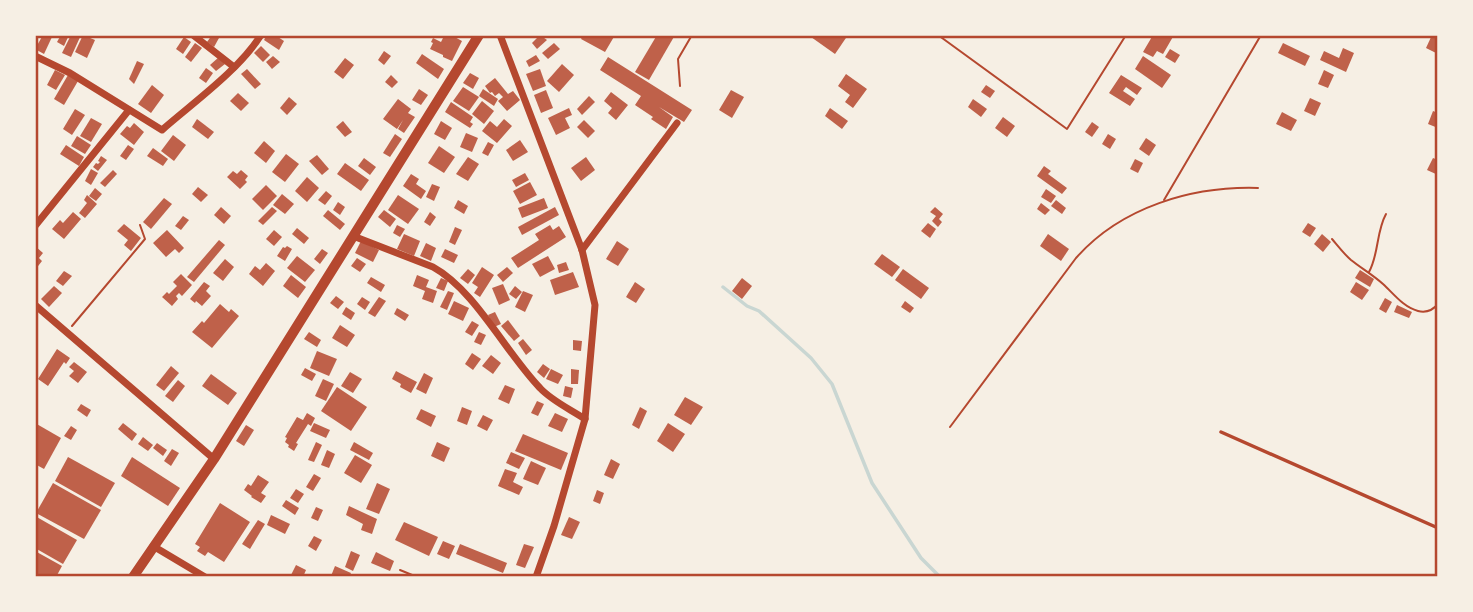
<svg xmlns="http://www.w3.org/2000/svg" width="1473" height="612" font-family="Mulish,sans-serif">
<rect width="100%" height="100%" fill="#f6efe4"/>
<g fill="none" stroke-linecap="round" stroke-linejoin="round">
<path stroke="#c9d6d2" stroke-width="3.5" d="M 723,287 L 747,306 L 759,311 L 811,358 L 832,384 L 872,483 L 921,558 L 940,577"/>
</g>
<g fill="#bf614a">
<path d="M 43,35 L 52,37 L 44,54 L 35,49 Z"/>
<path d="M 61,35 L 69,35 L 64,46 L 57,42 Z"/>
<path d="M 71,35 L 81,35 L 71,57 L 62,53 Z"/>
<path d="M 83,35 L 95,40 L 87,58 L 75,52 Z"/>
<path d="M 212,35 L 219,38 L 214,47 L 207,42 Z"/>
<path d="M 267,35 L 275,35 L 284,41 L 279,50 L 264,40 Z"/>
<path d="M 437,35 L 451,35 L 462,41 L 452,61 L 443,57 L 443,55 L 430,49 L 433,43 L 431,42 L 433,38 L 441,42 L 443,38 Z"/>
<path d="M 540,35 L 547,40 L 537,49 L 532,43 Z"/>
<path d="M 583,35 L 594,35 L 599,38 L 600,35 L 615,35 L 605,52 L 581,39 Z"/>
<path d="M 657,35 L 675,35 L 649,80 L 635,72 Z"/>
<path d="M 812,35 L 848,35 L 835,54 L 811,37 Z"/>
<path d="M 1153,35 L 1174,35 L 1163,54 L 1157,51 L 1153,57 L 1143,52 Z"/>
<path d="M 1432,35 L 1438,35 L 1438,54 L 1426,48 Z"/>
<path d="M 184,37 L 191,42 L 183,54 L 176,49 Z"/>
<path d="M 195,43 L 202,48 L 191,62 L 185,57 Z"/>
<path d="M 554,43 L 560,49 L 548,59 L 542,53 Z"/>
<path d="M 1283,43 L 1310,56 L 1305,66 L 1278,53 Z"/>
<path d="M 261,46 L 270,55 L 263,62 L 254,53 Z"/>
<path d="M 1343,48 L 1354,53 L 1346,72 L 1320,60 L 1324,51 L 1339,58 Z"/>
<path d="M 1170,49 L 1180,55 L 1175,63 L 1165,57 Z"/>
<path d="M 384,51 L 391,56 L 384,65 L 378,60 Z"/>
<path d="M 422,54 L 444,69 L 438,79 L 416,63 Z"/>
<path d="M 536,55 L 540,61 L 529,67 L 526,61 Z"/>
<path d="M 273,56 L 280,62 L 272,69 L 266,62 Z"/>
<path d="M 1143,56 L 1171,75 L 1162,88 L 1135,69 Z"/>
<path d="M 219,57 L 225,64 L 216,71 L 210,65 Z"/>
<path d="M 608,57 L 692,110 L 684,122 L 659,107 L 673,117 L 666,129 L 651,119 L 653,117 L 635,105 L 641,96 L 600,70 Z"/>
<path d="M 345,58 L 354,65 L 343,79 L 334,72 Z"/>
<path d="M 137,61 L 144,64 L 134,84 L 129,79 Z"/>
<path d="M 562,64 L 574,75 L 559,92 L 547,81 Z"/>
<path d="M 206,68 L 213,73 L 206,83 L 199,78 Z"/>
<path d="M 247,69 L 261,84 L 255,89 L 241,74 Z"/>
<path d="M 540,69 L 546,86 L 533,91 L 526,74 Z"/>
<path d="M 55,70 L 65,75 L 56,90 L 47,85 Z"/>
<path d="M 1324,70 L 1334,75 L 1328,88 L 1318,84 Z"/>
<path d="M 470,73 L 479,78 L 473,89 L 463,83 Z"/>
<path d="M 846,74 L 867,89 L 853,108 L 845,102 L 850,95 L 838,86 Z"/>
<path d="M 68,75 L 78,81 L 64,105 L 54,99 Z"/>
<path d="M 391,75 L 398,82 L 392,88 L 385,82 Z"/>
<path d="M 1121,75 L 1142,88 L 1137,95 L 1126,87 L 1123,91 L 1135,99 L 1130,106 L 1109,93 Z"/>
<path d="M 495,78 L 508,94 L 513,91 L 520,100 L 507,111 L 498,101 L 503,97 L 499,93 L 495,96 L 492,92 L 490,93 L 485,86 Z"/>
<path d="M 152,85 L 164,95 L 151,113 L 138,104 Z"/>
<path d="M 986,85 L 995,91 L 990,98 L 981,92 Z"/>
<path d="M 463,87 L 479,97 L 469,111 L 453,101 Z"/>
<path d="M 419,89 L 428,95 L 421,105 L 412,100 Z"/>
<path d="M 483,89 L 498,99 L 494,106 L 479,96 Z"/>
<path d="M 546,90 L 553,108 L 541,113 L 534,95 Z"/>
<path d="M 731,90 L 744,97 L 732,118 L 719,110 Z"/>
<path d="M 611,92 L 628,105 L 616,120 L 608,113 L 612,108 L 604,101 Z"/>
<path d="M 238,93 L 249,103 L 241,111 L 230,101 Z"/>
<path d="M 589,96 L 595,102 L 582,115 L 577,109 Z"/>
<path d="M 289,97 L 297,104 L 287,115 L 280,108 Z"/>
<path d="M 1310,98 L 1321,103 L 1315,116 L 1304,111 Z"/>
<path d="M 398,99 L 411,109 L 408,113 L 415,117 L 404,133 L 398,129 L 403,120 L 397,129 L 383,119 Z"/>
<path d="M 973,99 L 987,109 L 981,117 L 968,107 Z"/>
<path d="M 482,101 L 494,111 L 484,124 L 472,114 Z"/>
<path d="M 451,102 L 473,117 L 470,122 L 473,124 L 470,128 L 445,112 Z"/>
<path d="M 569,108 L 572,115 L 565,118 L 570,128 L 556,135 L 548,118 Z"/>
<path d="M 830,108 L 848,121 L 842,129 L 825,116 Z"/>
<path d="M 75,109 L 85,115 L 72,135 L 63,129 Z"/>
<path d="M 1433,111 L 1438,113 L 1438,128 L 1428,124 Z"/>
<path d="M 1282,112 L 1297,120 L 1291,131 L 1276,124 Z"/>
<path d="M 1003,117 L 1015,126 L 1007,137 L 995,128 Z"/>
<path d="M 91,118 L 102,124 L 91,142 L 80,136 Z"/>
<path d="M 197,119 L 214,132 L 208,139 L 192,127 Z"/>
<path d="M 504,119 L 512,126 L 497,143 L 482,131 L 490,121 L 497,127 Z"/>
<path d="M 584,120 L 595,131 L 588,138 L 577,127 Z"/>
<path d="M 343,121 L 352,132 L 345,137 L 336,127 Z"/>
<path d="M 441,121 L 452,128 L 445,140 L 434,134 Z"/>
<path d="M 1092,122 L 1099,127 L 1092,137 L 1085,132 Z"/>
<path d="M 134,123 L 144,132 L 134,145 L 120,134 L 127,126 L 130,128 Z"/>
<path d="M 466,133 L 478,138 L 472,152 L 460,147 Z"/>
<path d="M 395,134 L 402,139 L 390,157 L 383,153 Z"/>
<path d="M 1108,134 L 1116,139 L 1110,149 L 1102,144 Z"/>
<path d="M 173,135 L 186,145 L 174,161 L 161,151 Z"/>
<path d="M 77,136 L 91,145 L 85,154 L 71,146 Z"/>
<path d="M 1146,138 L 1156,145 L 1149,156 L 1139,149 Z"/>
<path d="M 520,140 L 528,152 L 513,161 L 506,150 Z"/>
<path d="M 264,141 L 275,151 L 266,163 L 254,153 Z"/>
<path d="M 488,142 L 494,145 L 488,156 L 482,153 Z"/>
<path d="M 66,145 L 84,157 L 79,166 L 60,154 Z"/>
<path d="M 128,145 L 134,149 L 126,160 L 120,156 Z"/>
<path d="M 439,146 L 455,157 L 444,173 L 428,163 Z"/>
<path d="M 153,148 L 168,159 L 163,166 L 147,156 Z"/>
<path d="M 286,154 L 299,164 L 285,182 L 272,172 Z"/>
<path d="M 317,155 L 329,169 L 322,175 L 309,161 Z"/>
<path d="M 101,156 L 107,160 L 98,171 L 93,167 L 96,163 L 98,164 L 100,162 L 98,161 Z"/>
<path d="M 468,157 L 479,164 L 468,181 L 456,174 Z"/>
<path d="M 586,157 L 595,170 L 581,181 L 571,168 Z"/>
<path d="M 364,158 L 376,167 L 370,175 L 358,166 Z"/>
<path d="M 1433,158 L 1438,160 L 1438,175 L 1427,170 Z"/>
<path d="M 1135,159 L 1143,163 L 1138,173 L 1130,169 Z"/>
<path d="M 345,163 L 369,180 L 361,191 L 337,174 Z"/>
<path d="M 1044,166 L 1051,171 L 1048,174 L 1067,188 L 1062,194 L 1037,176 Z"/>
<path d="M 91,169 L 98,173 L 91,185 L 85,181 Z"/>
<path d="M 113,170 L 117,174 L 105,187 L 100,183 Z"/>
<path d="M 241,170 L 248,176 L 245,180 L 247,182 L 240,189 L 227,177 L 233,171 L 237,174 Z"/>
<path d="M 525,173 L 529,180 L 516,187 L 512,180 Z"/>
<path d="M 411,174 L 419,179 L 416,184 L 426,191 L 421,199 L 403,186 Z"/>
<path d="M 307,177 L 319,188 L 307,202 L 295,191 Z"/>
<path d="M 530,182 L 537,195 L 520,204 L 513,191 Z"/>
<path d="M 432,184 L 440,187 L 434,201 L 426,197 Z"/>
<path d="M 266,185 L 277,196 L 263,210 L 252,199 Z"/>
<path d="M 198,187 L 208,195 L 201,202 L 192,194 Z"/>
<path d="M 95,188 L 102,194 L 96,201 L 89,196 Z"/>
<path d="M 1046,189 L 1056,196 L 1051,203 L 1041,197 Z"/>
<path d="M 326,191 L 332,196 L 325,205 L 318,200 Z"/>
<path d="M 282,194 L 294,204 L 285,214 L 273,205 Z"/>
<path d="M 87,195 L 97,204 L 85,218 L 79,213 L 87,203 L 84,200 Z"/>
<path d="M 398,195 L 419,209 L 408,224 L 388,210 Z"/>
<path d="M 164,198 L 172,204 L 151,229 L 143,222 Z"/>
<path d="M 544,198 L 548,208 L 522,218 L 518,208 Z"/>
<path d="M 458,200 L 468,206 L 464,214 L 454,208 Z"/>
<path d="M 1056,200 L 1066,208 L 1062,214 L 1051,206 Z"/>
<path d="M 338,202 L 345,207 L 340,215 L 333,210 Z"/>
<path d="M 1041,203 L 1050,210 L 1045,215 L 1037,209 Z"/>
<path d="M 221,207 L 231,216 L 224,224 L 214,215 Z"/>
<path d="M 272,207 L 277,211 L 263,225 L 258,221 Z"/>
<path d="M 555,207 L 559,215 L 522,235 L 518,227 Z"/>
<path d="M 935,207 L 943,214 L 939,219 L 942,222 L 938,227 L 932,221 L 936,216 L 930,212 Z"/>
<path d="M 328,210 L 345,224 L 340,230 L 323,216 Z"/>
<path d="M 384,210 L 396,219 L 390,227 L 378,217 Z"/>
<path d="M 73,212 L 81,219 L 64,239 L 52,229 L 60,220 L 63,223 Z"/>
<path d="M 430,212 L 436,217 L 430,226 L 424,222 Z"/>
<path d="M 183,216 L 189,220 L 181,230 L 175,226 Z"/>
<path d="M 928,223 L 936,229 L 930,238 L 921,231 Z"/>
<path d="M 1308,223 L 1316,228 L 1310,237 L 1302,232 Z"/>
<path d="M 124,224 L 141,238 L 131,251 L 124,245 L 128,240 L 117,231 Z"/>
<path d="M 397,225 L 405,229 L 400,237 L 393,233 Z"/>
<path d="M 550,225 L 553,230 L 559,226 L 566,237 L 518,268 L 511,258 L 539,240 L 535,234 Z"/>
<path d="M 455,227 L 462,230 L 455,245 L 449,242 Z"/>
<path d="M 297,228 L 309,238 L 304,244 L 292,234 Z"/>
<path d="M 167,230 L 184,248 L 179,253 L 175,249 L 166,257 L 153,243 Z"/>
<path d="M 274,230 L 282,237 L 274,246 L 266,239 Z"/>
<path d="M 404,234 L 420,241 L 414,256 L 397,249 Z"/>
<path d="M 1048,234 L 1069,249 L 1061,261 L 1040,246 Z"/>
<path d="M 1322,234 L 1331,242 L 1323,252 L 1314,244 Z"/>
<path d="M 219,240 L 225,245 L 194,282 L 187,277 Z"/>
<path d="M 361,241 L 379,250 L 373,262 L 355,253 Z"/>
<path d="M 617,241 L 629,249 L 618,266 L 606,259 Z"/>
<path d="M 426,243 L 436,248 L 431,261 L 420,256 Z"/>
<path d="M 35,246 L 43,253 L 39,258 L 42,261 L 35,270 Z"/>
<path d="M 287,246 L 292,249 L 285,261 L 277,256 L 283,247 L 285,248 Z"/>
<path d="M 322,249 L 328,253 L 320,264 L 314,259 Z"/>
<path d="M 445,249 L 458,255 L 454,263 L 441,257 Z"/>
<path d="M 882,254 L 900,267 L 892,277 L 874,264 Z"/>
<path d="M 297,256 L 315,270 L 305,282 L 287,268 Z"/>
<path d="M 548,256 L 555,269 L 540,277 L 532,264 Z"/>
<path d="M 357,258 L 366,264 L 360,272 L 351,266 Z"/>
<path d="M 225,259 L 234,267 L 223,281 L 213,273 Z"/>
<path d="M 566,262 L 569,270 L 559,273 L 557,265 Z"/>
<path d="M 266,263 L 275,271 L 263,286 L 249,274 L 255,266 L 260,270 Z"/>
<path d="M 482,267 L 494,275 L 480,297 L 474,293 L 478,287 L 472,283 Z"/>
<path d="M 507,267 L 513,273 L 503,282 L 497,275 Z"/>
<path d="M 468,269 L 475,275 L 468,284 L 460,278 Z"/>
<path d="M 903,269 L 929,288 L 921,299 L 895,280 Z"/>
<path d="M 1360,270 L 1374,279 L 1370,287 L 1355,278 Z"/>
<path d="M 64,271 L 72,276 L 63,286 L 56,281 Z"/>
<path d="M 573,272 L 579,287 L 555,295 L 550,280 Z"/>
<path d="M 181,274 L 192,285 L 182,296 L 179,293 L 176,296 L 178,299 L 172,306 L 162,297 L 167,292 L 169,294 L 177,286 L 173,282 Z"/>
<path d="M 291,275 L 306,287 L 298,298 L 283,286 Z"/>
<path d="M 417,275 L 429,280 L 426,287 L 437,291 L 433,303 L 422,299 L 425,291 L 413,286 Z"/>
<path d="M 371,277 L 385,285 L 381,292 L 367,283 Z"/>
<path d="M 441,278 L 448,281 L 444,291 L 436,288 Z"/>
<path d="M 742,278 L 752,286 L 742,299 L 732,291 Z"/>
<path d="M 204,282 L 210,286 L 206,291 L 211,296 L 202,306 L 196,301 L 195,303 L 190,299 Z"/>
<path d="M 635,282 L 645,289 L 636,303 L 626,297 Z"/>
<path d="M 1356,282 L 1369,290 L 1362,300 L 1350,292 Z"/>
<path d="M 503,284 L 510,300 L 499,305 L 492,288 Z"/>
<path d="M 54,286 L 62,293 L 49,307 L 41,299 Z"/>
<path d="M 515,286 L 522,292 L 516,299 L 509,294 Z"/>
<path d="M 448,291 L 454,293 L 447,310 L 440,307 Z"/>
<path d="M 523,291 L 533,295 L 525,312 L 515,307 Z"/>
<path d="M 336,296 L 344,302 L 338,309 L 330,303 Z"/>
<path d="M 362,297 L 370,302 L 365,310 L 357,304 Z"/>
<path d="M 379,297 L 386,301 L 375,317 L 368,313 Z"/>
<path d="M 1385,298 L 1392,302 L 1386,313 L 1379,309 Z"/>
<path d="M 454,301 L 469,308 L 463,321 L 448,314 Z"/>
<path d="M 905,301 L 914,308 L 910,313 L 901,307 Z"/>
<path d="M 220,304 L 229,312 L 231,309 L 239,316 L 212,348 L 192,332 L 202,321 L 204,323 Z"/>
<path d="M 1397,305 L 1412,312 L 1409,318 L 1394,312 Z"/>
<path d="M 346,307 L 355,313 L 351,320 L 342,314 Z"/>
<path d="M 397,308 L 409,315 L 405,321 L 394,314 Z"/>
<path d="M 495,312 L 501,324 L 494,327 L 488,315 Z"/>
<path d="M 508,320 L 520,336 L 514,341 L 501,326 Z"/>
<path d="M 472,321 L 479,325 L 472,336 L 465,332 Z"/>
<path d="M 340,325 L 355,335 L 347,347 L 332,338 Z"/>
<path d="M 309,332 L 321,340 L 317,347 L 304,339 Z"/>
<path d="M 479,332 L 486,335 L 481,345 L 474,342 Z"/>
<path d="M 523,339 L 532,350 L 526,355 L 518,343 Z"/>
<path d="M 573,340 L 582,341 L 581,351 L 573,350 Z"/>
<path d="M 57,349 L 70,358 L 66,364 L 64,362 L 48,386 L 38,379 Z"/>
<path d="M 317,351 L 337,359 L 329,376 L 310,368 Z"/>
<path d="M 472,353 L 481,359 L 473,370 L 465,364 Z"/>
<path d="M 491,355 L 501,363 L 493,374 L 482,366 Z"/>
<path d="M 74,362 L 87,372 L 78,383 L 69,376 L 74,371 L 69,367 Z"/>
<path d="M 543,364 L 550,369 L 544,378 L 537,372 Z"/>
<path d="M 171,366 L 179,373 L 164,391 L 156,385 Z"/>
<path d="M 305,368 L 316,374 L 312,381 L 301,375 Z"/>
<path d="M 551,369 L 563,375 L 558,384 L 546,379 Z"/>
<path d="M 571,369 L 579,370 L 578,384 L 571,384 Z"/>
<path d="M 396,371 L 417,382 L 411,393 L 400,387 L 401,384 L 392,379 Z"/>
<path d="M 350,372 L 362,379 L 353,393 L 341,386 Z"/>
<path d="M 424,373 L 433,378 L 426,394 L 416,389 Z"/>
<path d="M 211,374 L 237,393 L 228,405 L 202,386 Z"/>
<path d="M 323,379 L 334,384 L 326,401 L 315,396 Z"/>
<path d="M 178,380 L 185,386 L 173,402 L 165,396 Z"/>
<path d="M 505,385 L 515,389 L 509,404 L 498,399 Z"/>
<path d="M 565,386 L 573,388 L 571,398 L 563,396 Z"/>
<path d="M 337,387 L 367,407 L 351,431 L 321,411 Z"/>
<path d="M 685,397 L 703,407 L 691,425 L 674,415 Z"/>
<path d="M 537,401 L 544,404 L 538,416 L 531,413 Z"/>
<path d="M 81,404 L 91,410 L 87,417 L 77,410 Z"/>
<path d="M 462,407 L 472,411 L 467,425 L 457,421 Z"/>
<path d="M 640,407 L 647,411 L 639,429 L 632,425 Z"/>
<path d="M 421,409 L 436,416 L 431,427 L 416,419 Z"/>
<path d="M 307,413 L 315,418 L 311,426 L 308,424 L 296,443 L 298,444 L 294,451 L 288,447 L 289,445 L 285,442 L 287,438 L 285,437 L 297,417 L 303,420 Z"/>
<path d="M 555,413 L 568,419 L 562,432 L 548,426 Z"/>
<path d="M 483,415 L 493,420 L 487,431 L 477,426 Z"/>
<path d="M 35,423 L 61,438 L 44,469 L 35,464 Z"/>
<path d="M 123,423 L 137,434 L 132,441 L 118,429 Z"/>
<path d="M 314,423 L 330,430 L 326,438 L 310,431 Z"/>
<path d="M 668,423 L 685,434 L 673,452 L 657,441 Z"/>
<path d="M 246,425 L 254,430 L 244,446 L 236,441 Z"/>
<path d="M 71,426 L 77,430 L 71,440 L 64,436 Z"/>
<path d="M 523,434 L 568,453 L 561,470 L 515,451 Z"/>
<path d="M 143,437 L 153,445 L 148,451 L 138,444 Z"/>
<path d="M 316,442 L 322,445 L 314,462 L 308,460 Z"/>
<path d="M 354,442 L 373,453 L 369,460 L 350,450 Z"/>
<path d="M 437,442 L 450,448 L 444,462 L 431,456 Z"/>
<path d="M 157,443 L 167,450 L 163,456 L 153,448 Z"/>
<path d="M 172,449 L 179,453 L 171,466 L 164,461 Z"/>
<path d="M 327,450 L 335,454 L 329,468 L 321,465 Z"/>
<path d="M 511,452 L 525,458 L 519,469 L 506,463 Z"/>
<path d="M 355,455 L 372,465 L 361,483 L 344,473 Z"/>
<path d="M 68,457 L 115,483 L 101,507 L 55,481 Z"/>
<path d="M 132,457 L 180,488 L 168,506 L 121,476 Z"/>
<path d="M 611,459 L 620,464 L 613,479 L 604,475 Z"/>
<path d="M 531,461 L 546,468 L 538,485 L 523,479 Z"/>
<path d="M 505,469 L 517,473 L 513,482 L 523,487 L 519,495 L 498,486 Z"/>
<path d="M 314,474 L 321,478 L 313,491 L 306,487 Z"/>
<path d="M 258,475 L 269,482 L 261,493 L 266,496 L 261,503 L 251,497 L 252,496 L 244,490 L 248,484 L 251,486 Z"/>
<path d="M 53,483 L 101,510 L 84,539 L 36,513 Z"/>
<path d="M 377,483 L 390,489 L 379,514 L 366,509 Z"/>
<path d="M 296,489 L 304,494 L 298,503 L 290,498 Z"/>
<path d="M 597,490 L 604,493 L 600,504 L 593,501 Z"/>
<path d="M 286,500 L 299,508 L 295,515 L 282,506 Z"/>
<path d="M 220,503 L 250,522 L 224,562 L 208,552 L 205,556 L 197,551 L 200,547 L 195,544 Z"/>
<path d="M 349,506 L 377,519 L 372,534 L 361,530 L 363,524 L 346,515 Z"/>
<path d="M 316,507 L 323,510 L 318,521 L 311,518 Z"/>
<path d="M 271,515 L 290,524 L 285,534 L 267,525 Z"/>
<path d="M 35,516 L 77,540 L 63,564 L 35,548 Z"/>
<path d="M 569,517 L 580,522 L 572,539 L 561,535 Z"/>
<path d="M 258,520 L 265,524 L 250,549 L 242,544 Z"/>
<path d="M 404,522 L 438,537 L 429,556 L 395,540 Z"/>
<path d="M 314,536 L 322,540 L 316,551 L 308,546 Z"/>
<path d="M 443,541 L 455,546 L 449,559 L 437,554 Z"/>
<path d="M 460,544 L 507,563 L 503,573 L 456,554 Z"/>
<path d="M 524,544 L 534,547 L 525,568 L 516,565 Z"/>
<path d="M 35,551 L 62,566 L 56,577 L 35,577 Z"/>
<path d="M 351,551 L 360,555 L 353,571 L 345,567 Z"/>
<path d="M 376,552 L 394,561 L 390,571 L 371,563 Z"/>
<path d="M 296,565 L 306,570 L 303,577 L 290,577 Z"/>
<path d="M 335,566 L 351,573 L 349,577 L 331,576 Z"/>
</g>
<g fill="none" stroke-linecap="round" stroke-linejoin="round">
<g stroke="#b5482f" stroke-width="2">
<path d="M 938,35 L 1067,129 L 1126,35"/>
<path d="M 680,86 L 678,59 L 692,35"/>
<path d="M 1164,200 L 1261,35"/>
<path d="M 1332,239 C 1338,246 1344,254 1351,260 C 1361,268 1373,275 1383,284 C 1393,293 1403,307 1418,311 C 1426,313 1433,310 1438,304"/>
<path d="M 1369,272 C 1379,254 1376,232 1386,214"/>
<path d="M 72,326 L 145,239 L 140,225"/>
<path d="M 950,427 L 1076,258 C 1121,207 1192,186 1258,188"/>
<path d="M 400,570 L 417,577"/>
</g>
<path stroke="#b5482f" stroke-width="3.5" d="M 1221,432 L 1438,528"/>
<g stroke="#b5482f" stroke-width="7">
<path d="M 193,35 L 234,67"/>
<path d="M 500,35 L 582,250 L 595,305 L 585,419 L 554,526 L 536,577"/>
<path d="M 35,56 L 70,73 L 162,130 C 194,102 239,70 261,35"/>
<path d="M 35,226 L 129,110"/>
<path d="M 353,236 L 433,267 C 475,290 506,353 540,388 C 552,401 570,409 585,419"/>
<path d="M 582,250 L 677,123"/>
<path d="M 35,305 L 214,459"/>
<path d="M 153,546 L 205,577"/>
</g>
<path stroke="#b5482f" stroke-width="10" d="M 133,577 L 214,459 L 479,35"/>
</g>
<rect width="1473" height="612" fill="none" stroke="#f6efe4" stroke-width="74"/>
<rect x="37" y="37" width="1399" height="538" fill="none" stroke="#b5482f" stroke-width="2.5"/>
</svg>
